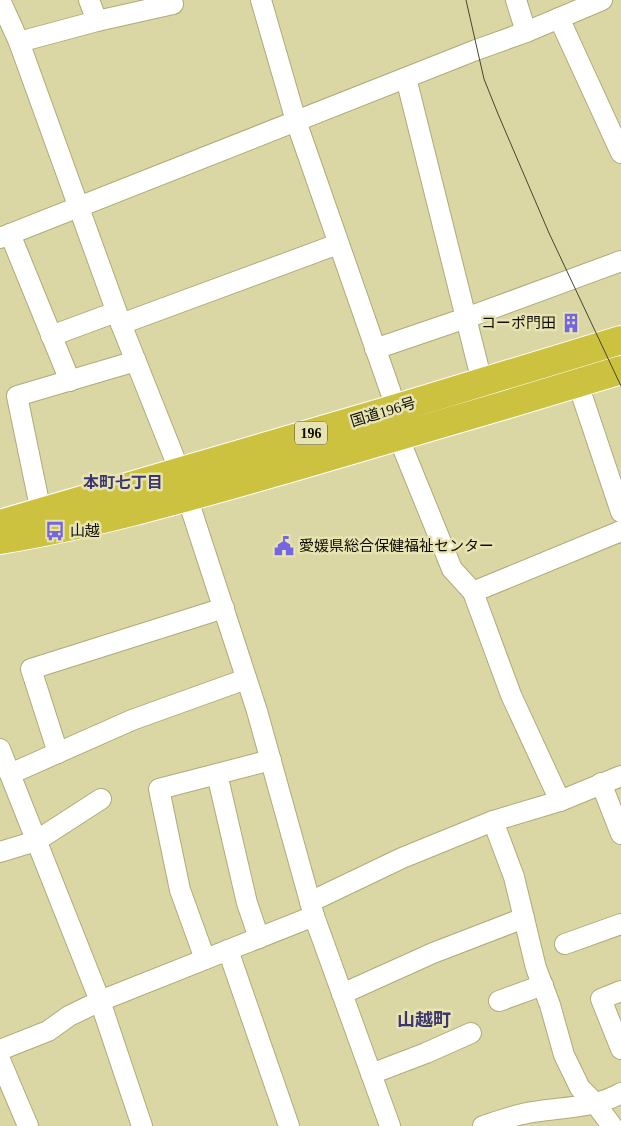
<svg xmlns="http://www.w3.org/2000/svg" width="621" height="1126" font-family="'Times New Roman','Noto Sans JP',serif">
<rect width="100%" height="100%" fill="#dad7a4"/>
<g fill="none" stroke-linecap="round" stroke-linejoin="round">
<defs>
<g id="minor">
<path d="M 0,0 L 19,42 L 121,324 L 174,457 L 257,711 L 314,916 L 390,1126"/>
<path d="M 89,0 L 97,21"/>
<path d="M 261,0 L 296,121 L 391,393 L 404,451 L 452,569 L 473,592 L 511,695 L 560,801"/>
<path d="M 516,0 L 526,32"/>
<path d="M 559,18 L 621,153"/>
<path d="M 19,42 L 97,21 L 173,4 L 172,0"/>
<path d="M 406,78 L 478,366 L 493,410"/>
<path d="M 10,234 L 70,381"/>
<path d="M 0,238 L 476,50 L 526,32 L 602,0"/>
<path d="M 121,324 L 338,244"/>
<path d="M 51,336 L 116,312"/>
<path d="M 375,349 L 466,318 L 621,261"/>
<path d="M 578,384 L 621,512"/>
<path d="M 41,512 L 17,396 L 136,361"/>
<path d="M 473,592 L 621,531"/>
<path d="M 0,749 L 100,1001 L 142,1126"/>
<path d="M 58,753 L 31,669 L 224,608"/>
<path d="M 10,774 L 132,720 L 246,679"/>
<path d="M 217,774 L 247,903 L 259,938"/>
<path d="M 601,783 L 621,834"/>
<path d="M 493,821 L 514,877 L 536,968 L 550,1005 L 564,1055 L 580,1088 L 595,1103 L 612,1126"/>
<path d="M 0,852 L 36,841 L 101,799"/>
<path d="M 310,902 L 402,858 L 493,821 L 560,801 L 621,776"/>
<path d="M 565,944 L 621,924"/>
<path d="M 228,950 L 289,1126"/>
<path d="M 205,959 L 180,890 L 159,789 L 271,760"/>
<path d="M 621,991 L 601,999 L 621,1049"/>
<path d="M 342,994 L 433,953 L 524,918"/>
<path d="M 499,1001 L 543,985"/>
<path d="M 0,1050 L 48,1031 L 69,1016 L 100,1001 L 314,916"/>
<path d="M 0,1060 L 28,1126"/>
<path d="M 371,1074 L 426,1053 L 471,1033"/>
<path d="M 483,1126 C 500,1121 516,1114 533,1112 C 561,1107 596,1108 621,1093"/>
</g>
<g id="highway">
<path d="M 0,524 L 394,409 L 621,340"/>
<path d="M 0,540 C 97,524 192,496 287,469 C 398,437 510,404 621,370"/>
</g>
</defs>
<use href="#minor" stroke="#aeab79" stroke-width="22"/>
<use href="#highway" stroke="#fff" stroke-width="30"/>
<use href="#minor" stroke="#fff" stroke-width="20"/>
<use href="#highway" stroke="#cdc240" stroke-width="28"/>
<path stroke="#47462e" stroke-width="1" d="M 466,0 L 484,79 L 498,114 L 549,233 L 621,386"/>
</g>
<defs>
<symbol id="building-bare" viewBox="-9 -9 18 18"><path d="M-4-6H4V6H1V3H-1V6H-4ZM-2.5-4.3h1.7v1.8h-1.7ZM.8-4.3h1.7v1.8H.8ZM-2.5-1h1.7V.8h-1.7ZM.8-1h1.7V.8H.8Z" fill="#7466e0" stroke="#e8e4b1" stroke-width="2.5" paint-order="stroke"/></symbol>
<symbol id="bus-bare" viewBox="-9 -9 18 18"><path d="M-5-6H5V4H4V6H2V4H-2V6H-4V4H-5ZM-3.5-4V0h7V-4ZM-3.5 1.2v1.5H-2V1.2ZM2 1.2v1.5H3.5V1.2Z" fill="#7466e0" stroke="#e8e4b1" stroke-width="2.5" paint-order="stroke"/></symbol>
<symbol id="civic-bare" viewBox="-9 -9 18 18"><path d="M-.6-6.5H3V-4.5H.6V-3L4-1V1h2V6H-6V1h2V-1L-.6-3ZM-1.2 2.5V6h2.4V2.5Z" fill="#7466e0" stroke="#e8e4b1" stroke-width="2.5" paint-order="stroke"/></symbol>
</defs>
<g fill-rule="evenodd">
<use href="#building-bare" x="557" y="309" width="28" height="28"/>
<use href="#bus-bare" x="41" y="517" width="28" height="28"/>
<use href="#civic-bare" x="270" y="532" width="28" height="28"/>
</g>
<g text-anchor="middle" stroke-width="5" stroke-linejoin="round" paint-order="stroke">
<rect fill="#e8e4b1" stroke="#4f4e35" stroke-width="1" x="295" y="421.5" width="32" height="23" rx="4"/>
<g font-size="14" font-weight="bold" fill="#0e0d00">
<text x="311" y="438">196</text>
</g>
<g font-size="15" fill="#0e0d00" stroke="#e8e4b1" text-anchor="start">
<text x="556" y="328" text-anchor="end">コーポ門田</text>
<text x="70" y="536">山越</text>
<text x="299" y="551">愛媛県総合保健福祉センター</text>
</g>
<g font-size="15" fill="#0e0d00" stroke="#e8e4b1">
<text transform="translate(383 412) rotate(-17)" y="5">国道196号</text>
</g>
<g font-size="16" font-weight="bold" fill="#3b3571" stroke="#e8e4b1">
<text x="123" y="488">本町七丁目</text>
</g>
<g font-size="18" font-weight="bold" fill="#3b3571" stroke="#e8e4b1">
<text x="424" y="1026">山越町</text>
</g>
</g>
</svg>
